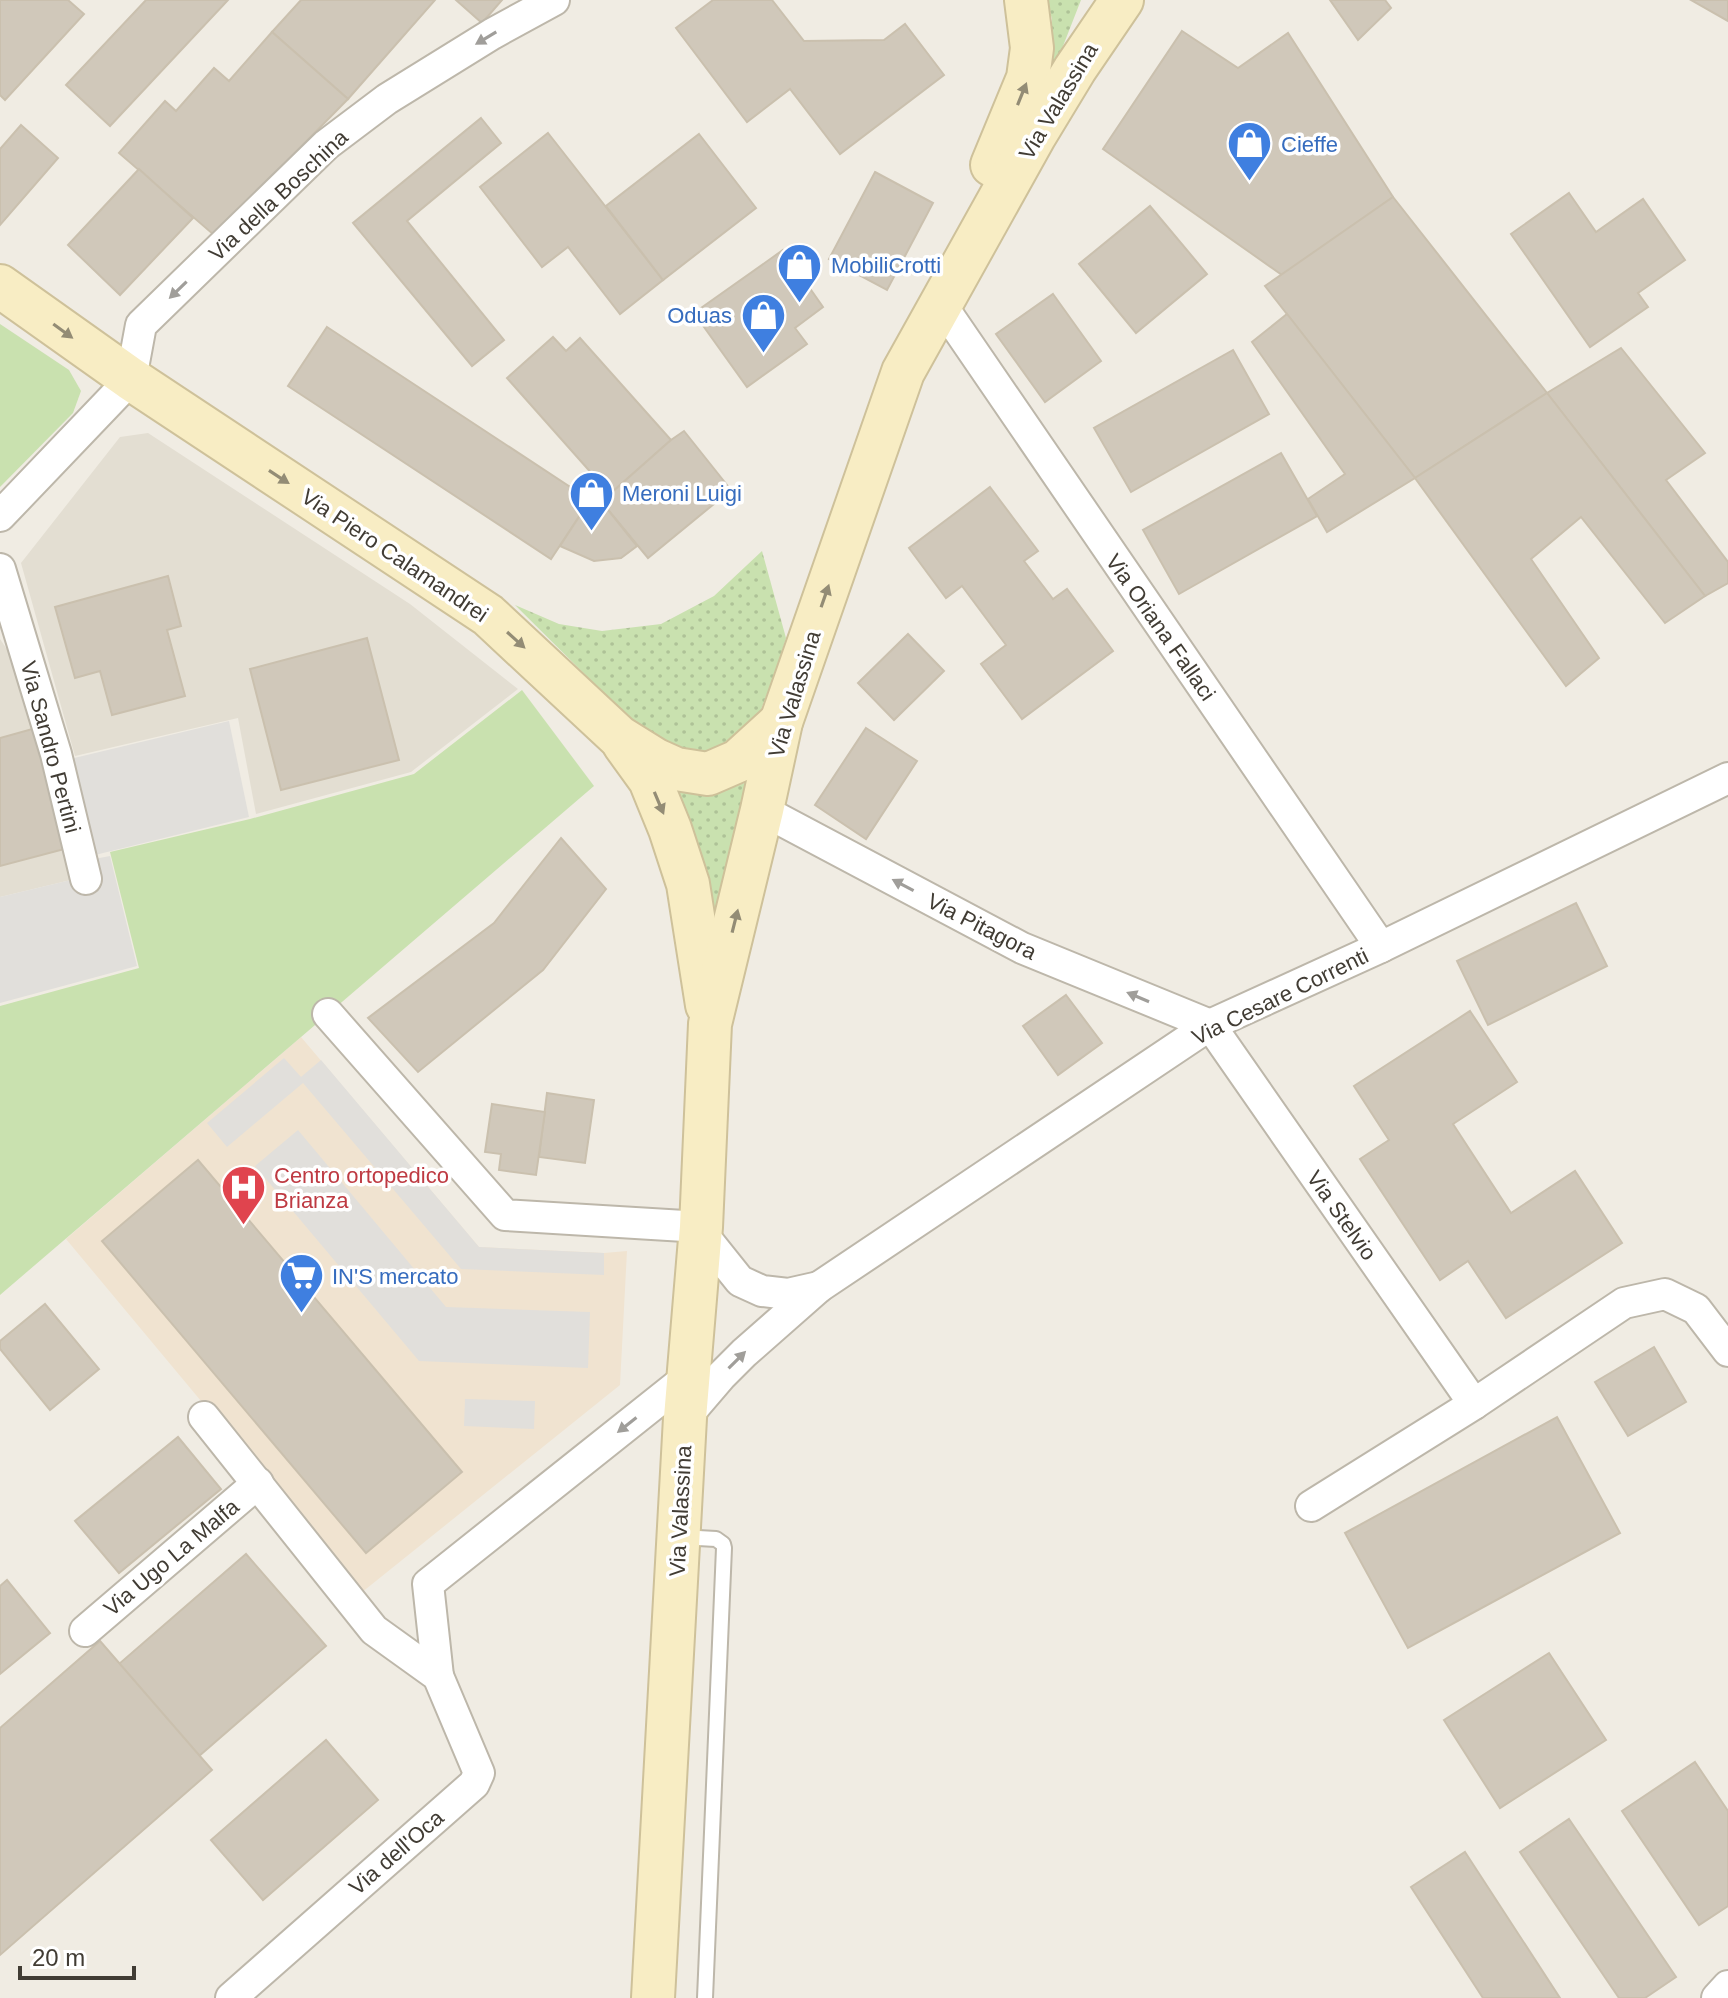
<svg xmlns="http://www.w3.org/2000/svg" width="1728" height="1998" font-family="Arial,sans-serif">
<defs>
<pattern id="grass-dots" width="8" height="8" patternUnits="userSpaceOnUse" patternTransform="scale(2)"><rect width="8" height="8" fill="#c9e1af"/><path d="M2 2h.1M6 6h.1" fill="none" stroke="#aec297" stroke-width="1.8" stroke-linecap="round"/></pattern>
</defs>
<rect width="100%" height="100%" fill="#f0ece3"/>
<g fill="#e3ded2">
<path d="M 148,433 L 410,604 L 518,689 L 411,772 L 256,814 L 238,718 L 75,756 L 21,563 L 120,437 Z"/>
<path d="M 0,639 L 12,657 L 36,728 L 75,879 L 0,897 Z"/>
</g>
<path fill="#f0e3d0" d="M 301,1037 L 479,1247 L 604,1253 L 627,1251 L 620,1385 L 361,1593 L 66,1239 Z"/>
<g fill="url(#grass-dots)">
<path d="M 1047,0 L 1081,0 L 1056,64 L 1053,66 L 1049,63 L 1052,19 Z"/>
<path d="M 762,551 L 786,638 L 777,668 L 757,720 L 743,735 L 705,755 L 684,755 L 647,736 L 515,605 L 559,624 L 602,631 L 661,624 L 714,596 Z"/>
<path d="M 659,780 L 695,792 L 729,789 L 752,780 L 714,941 Z"/>
</g>
<g fill="#c9e1af">
<path d="M 0,324 L 69,370 L 81,391 L 73,413 L 0,487 Z"/>
<path d="M 522,690 L 594,786 L 0,1295 L 0,1006 L 139,968 L 110,852 L 250,819 L 414,774 Z"/>
</g>
<g fill="#e1dfdb">
<path d="M 229,721 L 249,817 L 95,855 L 70,759 Z"/>
<path d="M 110,856 L 137,966 L 0,1003 L 0,897 L 75,879 L 94,859 Z"/>
<path d="M 284,1058 L 301,1077 L 321,1060 L 479,1247 L 604,1253 L 604,1275 L 461,1269 L 303,1083 L 227,1147 L 207,1123 Z"/>
<path d="M 298,1130 L 446,1307 L 590,1312 L 588,1368 L 419,1361 L 255,1166 Z"/>
<path d="M 465,1399 L 535,1401 L 534,1429 L 464,1426 Z"/>
</g>
<g fill="#d0c8ba" stroke="#cac0ae" stroke-width="2">
<path d="M 0,0 L 68,0 L 84,14 L 5,100 L 0,95 Z"/>
<path d="M 146,0 L 228,0 L 110,126 L 66,85 Z"/>
<path d="M 301,0 L 435,0 L 348,99 L 272,32 Z"/>
<path d="M 456,0 L 502,0 L 482,23 Z"/>
<path d="M 713,0 L 772,0 L 804,41 L 884,40 L 905,24 L 944,75 L 840,154 L 790,89 L 747,122 L 676,28 Z"/>
<path d="M 1330,0 L 1385,0 L 1391,8 L 1358,40 Z"/>
<path d="M 1691,0 L 1728,0 L 1728,21 Z"/>
<path d="M 1182,31 L 1238,68 L 1288,33 L 1393,197 L 1282,275 L 1103,149 Z"/>
<path d="M 272,32 L 348,99 L 214,235 L 119,153 L 165,101 L 176,111 L 214,68 L 229,81 Z"/>
<path d="M 481,118 L 501,143 L 407,221 L 504,340 L 472,366 L 353,223 Z"/>
<path d="M 21,125 L 58,158 L 0,225 L 0,149 Z"/>
<path d="M 548,133 L 663,280 L 620,314 L 568,247 L 542,267 L 480,187 Z"/>
<path d="M 699,134 L 756,208 L 663,280 L 606,206 Z"/>
<path d="M 139,169 L 193,218 L 120,295 L 68,245 Z"/>
<path d="M 875,172 L 933,203 L 887,290 L 829,259 Z"/>
<path d="M 1569,193 L 1596,232 L 1643,199 L 1685,260 L 1638,293 L 1648,307 L 1590,347 L 1511,234 Z"/>
<path d="M 1393,197 L 1547,393 L 1415,478 L 1265,286 Z"/>
<path d="M 1150,206 L 1207,274 L 1136,333 L 1079,264 Z"/>
<path d="M 783,250 L 823,307 L 795,328 L 807,344 L 747,387 L 694,313 Z"/>
<path d="M 1053,294 L 1101,361 L 1045,402 L 996,334 Z"/>
<path d="M 1287,314 L 1415,478 L 1327,532 L 1308,499 L 1345,474 L 1252,342 Z"/>
<path d="M 327,327 L 590,500 L 551,559 L 288,386 Z"/>
<path d="M 553,337 L 566,351 L 580,338 L 671,440 L 610,494 L 507,378 Z"/>
<path d="M 1621,348 L 1705,453 L 1666,480 L 1728,562 L 1728,583 L 1705,596 L 1547,393 Z"/>
<path d="M 1233,350 L 1269,414 L 1131,492 L 1094,428 Z"/>
<path d="M 1547,393 L 1705,596 L 1665,623 L 1581,517 L 1531,559 L 1599,658 L 1566,686 L 1415,478 Z"/>
<path d="M 684,431 L 731,490 L 648,558 L 600,500 L 610,494 L 671,440 Z"/>
<path d="M 1281,453 L 1317,516 L 1179,594 L 1143,530 Z"/>
<path d="M 990,487 L 1038,551 L 1024,561 L 1053,599 L 1067,589 L 1113,651 L 1022,719 L 981,664 L 1006,645 L 962,586 L 946,598 L 909,548 Z"/>
<path d="M 590,500 L 600,500 L 637,546 L 621,558 L 594,561 L 560,546 Z"/>
<path d="M 168,576 L 181,626 L 167,630 L 185,696 L 112,715 L 100,671 L 75,678 L 55,607 Z"/>
<path d="M 908,634 L 944,671 L 894,720 L 858,683 Z"/>
<path d="M 367,638 L 399,760 L 281,790 L 250,669 Z"/>
<path d="M 36,728 L 68,848 L 0,866 L 0,738 Z"/>
<path d="M 866,728 L 917,761 L 866,839 L 815,805 Z"/>
<path d="M 561,838 L 606,889 L 543,970 L 418,1072 L 368,1018 L 494,923 Z"/>
<path d="M 1576,903 L 1607,966 L 1488,1025 L 1457,961 Z"/>
<path d="M 1066,995 L 1102,1043 L 1058,1075 L 1023,1026 Z"/>
<path d="M 1470,1011 L 1517,1082 L 1453,1124 L 1511,1213 L 1575,1171 L 1622,1243 L 1506,1318 L 1468,1261 L 1440,1280 L 1360,1159 L 1389,1140 L 1354,1086 Z"/>
<path d="M 547,1093 L 594,1100 L 585,1163 L 539,1157 Z"/>
<path d="M 492,1104 L 545,1112 L 536,1175 L 499,1170 L 501,1154 L 485,1152 Z"/>
<path d="M 198,1160 L 462,1472 L 366,1553 L 102,1241 Z"/>
<path d="M 45,1304 L 99,1369 L 50,1410 L 0,1349 L 0,1341 Z"/>
<path d="M 1654,1347 L 1686,1402 L 1628,1436 L 1595,1382 Z"/>
<path d="M 1557,1417 L 1620,1533 L 1408,1648 L 1345,1533 Z"/>
<path d="M 178,1437 L 221,1489 L 119,1573 L 75,1521 Z"/>
<path d="M 246,1554 L 326,1646 L 199,1756 L 119,1664 Z"/>
<path d="M 7,1580 L 50,1633 L 0,1674 L 0,1586 Z"/>
<path d="M 100,1641 L 212,1770 L 0,1955 L 0,1728 Z"/>
<path d="M 1549,1653 L 1606,1740 L 1500,1808 L 1444,1720 Z"/>
<path d="M 326,1740 L 378,1800 L 263,1900 L 211,1840 Z"/>
<path d="M 1695,1762 L 1728,1811 L 1728,1906 L 1699,1925 L 1622,1811 Z"/>
<path d="M 1569,1819 L 1676,1977 L 1645,1998 L 1619,1998 L 1520,1852 Z"/>
<path d="M 1465,1852 L 1560,1998 L 1483,1998 L 1411,1887 Z"/>
</g>
<g fill="none" stroke-linecap="round" stroke-linejoin="round">
<defs>
<path id="lane" d="M 680,1537 L 716,1539 L 723,1544 L 724,1548 L 705,1998"/>
<g id="street">
<path d="M 942,306 L 1381,947"/>
<path d="M 0,516 L 131,379 L 141,325 L 326,145 L 387,99 L 492,34 L 554,0"/>
<path d="M 0,569 L 56,754 L 86,879"/>
<path d="M 762,810 L 1022,948 L 1210,1025 L 1474,1404"/>
<path d="M 328,1014 L 505,1215 L 701,1227"/>
<path d="M 700,1231 L 740,1281 L 762,1291 L 788,1294 L 819,1287"/>
<path d="M 204,1417 L 374,1630 L 438,1676 L 479,1773 L 474,1784 L 231,1998"/>
<path d="M 685,1418 L 721,1376 L 744,1353 L 819,1287 L 1210,1025 L 1381,947 L 1728,778"/>
<path d="M 1311,1506 L 1474,1404 L 1624,1303 L 1665,1294 L 1696,1309 L 1728,1351"/>
<path d="M 85,1631 L 258,1483"/>
<path d="M 438,1676 L 428,1584 L 688,1377"/>
<path d="M 1717,1998 L 1728,1986"/>
</g>
<g id="secondary">
<path d="M 992,165 L 1028,78 L 1032,48 L 1026,0"/>
<path d="M 0,286 L 131,379 L 488,615 L 619,737 L 656,760 L 676,769 L 708,774 L 738,761 L 781,722"/>
<path d="M 624,744 L 650,780 L 670,829 L 688,884 L 707,1005"/>
<path d="M 653,1998 L 685,1418 L 701,1227 L 710,1024 L 762,810 L 781,722 L 903,372 L 1035,135 L 1075,69 L 1122,0"/>
</g>
</defs>
<use href="#lane" stroke="#bdb7aa" stroke-width="18"/>
<use href="#street" stroke="#bdb7aa" stroke-width="34"/>
<use href="#secondary" stroke="#cec19a" stroke-width="46"/>
<use href="#lane" stroke="#fff" stroke-width="14"/>
<use href="#street" stroke="#fff" stroke-width="30"/>
<use href="#secondary" stroke="#f8edc4" stroke-width="42"/>
</g>
<defs><path id="oneway-solid" d="M-6-.8H1V-3.2L6.5 0L1 3.2V.8H-6Z" transform="scale(2)"/></defs>
<g fill="#a09e9a">
<use href="#oneway-solid" transform="translate(486 38) rotate(149)"/>
<use href="#oneway-solid" transform="translate(178 290) rotate(136)"/>
<use href="#oneway-solid" transform="translate(903 885) rotate(-152)"/>
<use href="#oneway-solid" transform="translate(1138 997) rotate(-157)"/>
<use href="#oneway-solid" transform="translate(737 1360) rotate(-45)"/>
<use href="#oneway-solid" transform="translate(627 1425) rotate(142)"/>
</g>
<g fill="#938c75">
<use href="#oneway-solid" transform="translate(1022 94) rotate(-68)"/>
<use href="#oneway-solid" transform="translate(63 331) rotate(36)"/>
<use href="#oneway-solid" transform="translate(279 477) rotate(33)"/>
<use href="#oneway-solid" transform="translate(825 596) rotate(-71)"/>
<use href="#oneway-solid" transform="translate(516 640) rotate(42)"/>
<use href="#oneway-solid" transform="translate(659 803) rotate(67)"/>
<use href="#oneway-solid" transform="translate(735 921) rotate(-76)"/>
</g>
<defs>
<symbol id="shop-pin" viewBox="-11 -11 22 30"><path d="M0 17L-7.5 6A9.5 9.5 0 1 1 7.5 6Z" fill="#3f7fe0" stroke="#fff"/><path d="M-5-2.5h2.3a2.7 3.5 0 0 1 5.4 0H5L5.5 6h-11ZM-1.5-2.5h3a1.5 2.3 0 0 0-3 0Z" fill="#fff"/></symbol>
<symbol id="hospital-pin" viewBox="-11 -11 22 30"><path d="M0 17L-7.5 6A9.5 9.5 0 1 1 7.5 6Z" fill="#e0444e" stroke="#fff"/><path d="M-5-5h3v3.5h4V-5h3V5h-3V1.5h-4V5h-3Z" fill="#fff"/></symbol>
<symbol id="supermarket-pin" viewBox="-11 -11 22 30"><path d="M0 17L-7.5 6A9.5 9.5 0 1 1 7.5 6Z" fill="#3f7fe0" stroke="#fff"/><path d="M-6-5.5h2.5l.6 2H6L4.5 2H-2.5L-4.4-4H-6ZM-1.5 3.2a1.3 1.3 0 1 0 .1 0ZM3 3.2a1.3 1.3 0 1 0 .1 0Z" fill="#fff"/></symbol>
</defs>
<g fill-rule="evenodd">
<use href="#shop-pin" x="1224" y="118" width="51" height="69"/>
<use href="#shop-pin" x="774" y="240" width="51" height="69"/>
<use href="#shop-pin" x="738" y="290" width="51" height="69"/>
<use href="#shop-pin" x="566" y="468" width="51" height="69"/>
<use href="#hospital-pin" x="218" y="1162" width="51" height="69"/>
<use href="#supermarket-pin" x="276" y="1250" width="51" height="69"/>
</g>
<g text-anchor="middle" stroke-width="7" stroke-linejoin="round" paint-order="stroke">
<g font-size="22" fill="#413c34" stroke="#fff">
<text transform="translate(1058 101) rotate(-59)" y="8">Via Valassina</text>
<text transform="translate(278 195) rotate(-43)" y="8">Via della Boschina</text>
<text transform="translate(395 555) rotate(34)" y="8">Via Piero Calamandrei</text>
<text transform="translate(1161 627) rotate(55)" y="8">Via Oriana Fallaci</text>
<text transform="translate(794 694) rotate(-73)" y="8">Via Valassina</text>
<text transform="translate(51 747) rotate(75)" y="8">Via Sandro Pertini</text>
<text transform="translate(982 926) rotate(27)" y="8">Via Pitagora</text>
<text transform="translate(1280 996) rotate(-26)" y="8">Via Cesare Correnti</text>
<text transform="translate(1342 1215) rotate(55)" y="8">Via Stelvio</text>
<text transform="translate(680 1511) rotate(-87)" y="8">Via Valassina</text>
<text transform="translate(171 1557) rotate(-40)" y="8">Via Ugo La Malfa</text>
<text transform="translate(396 1852) rotate(-41)" y="8">Via dell'Oca</text>
</g>
<g font-size="22" fill="#366cbe" stroke="#fff" text-anchor="start">
<text x="1281" y="152">Cieffe</text>
<text x="831" y="273">MobiliCrotti</text>
<text x="732" y="323" text-anchor="end">Oduas</text>
<text x="622" y="501">Meroni Luigi</text>
<text x="332" y="1284">IN'S mercato</text>
</g>
<g font-size="22" fill="#be3a42" stroke="#fff" text-anchor="start">
<text x="274" y="1183">Centro ortopedico<tspan x="274" dy="25">Brianza</tspan></text>
</g>
</g>
<path d="M20 1966v12h114v-12" fill="none" stroke="#413c34" stroke-width="4"/>
<text x="32" y="1966" font-size="24" fill="#413c34" stroke="#ffffff" stroke-width="6" paint-order="stroke">20 m</text>
</svg>
